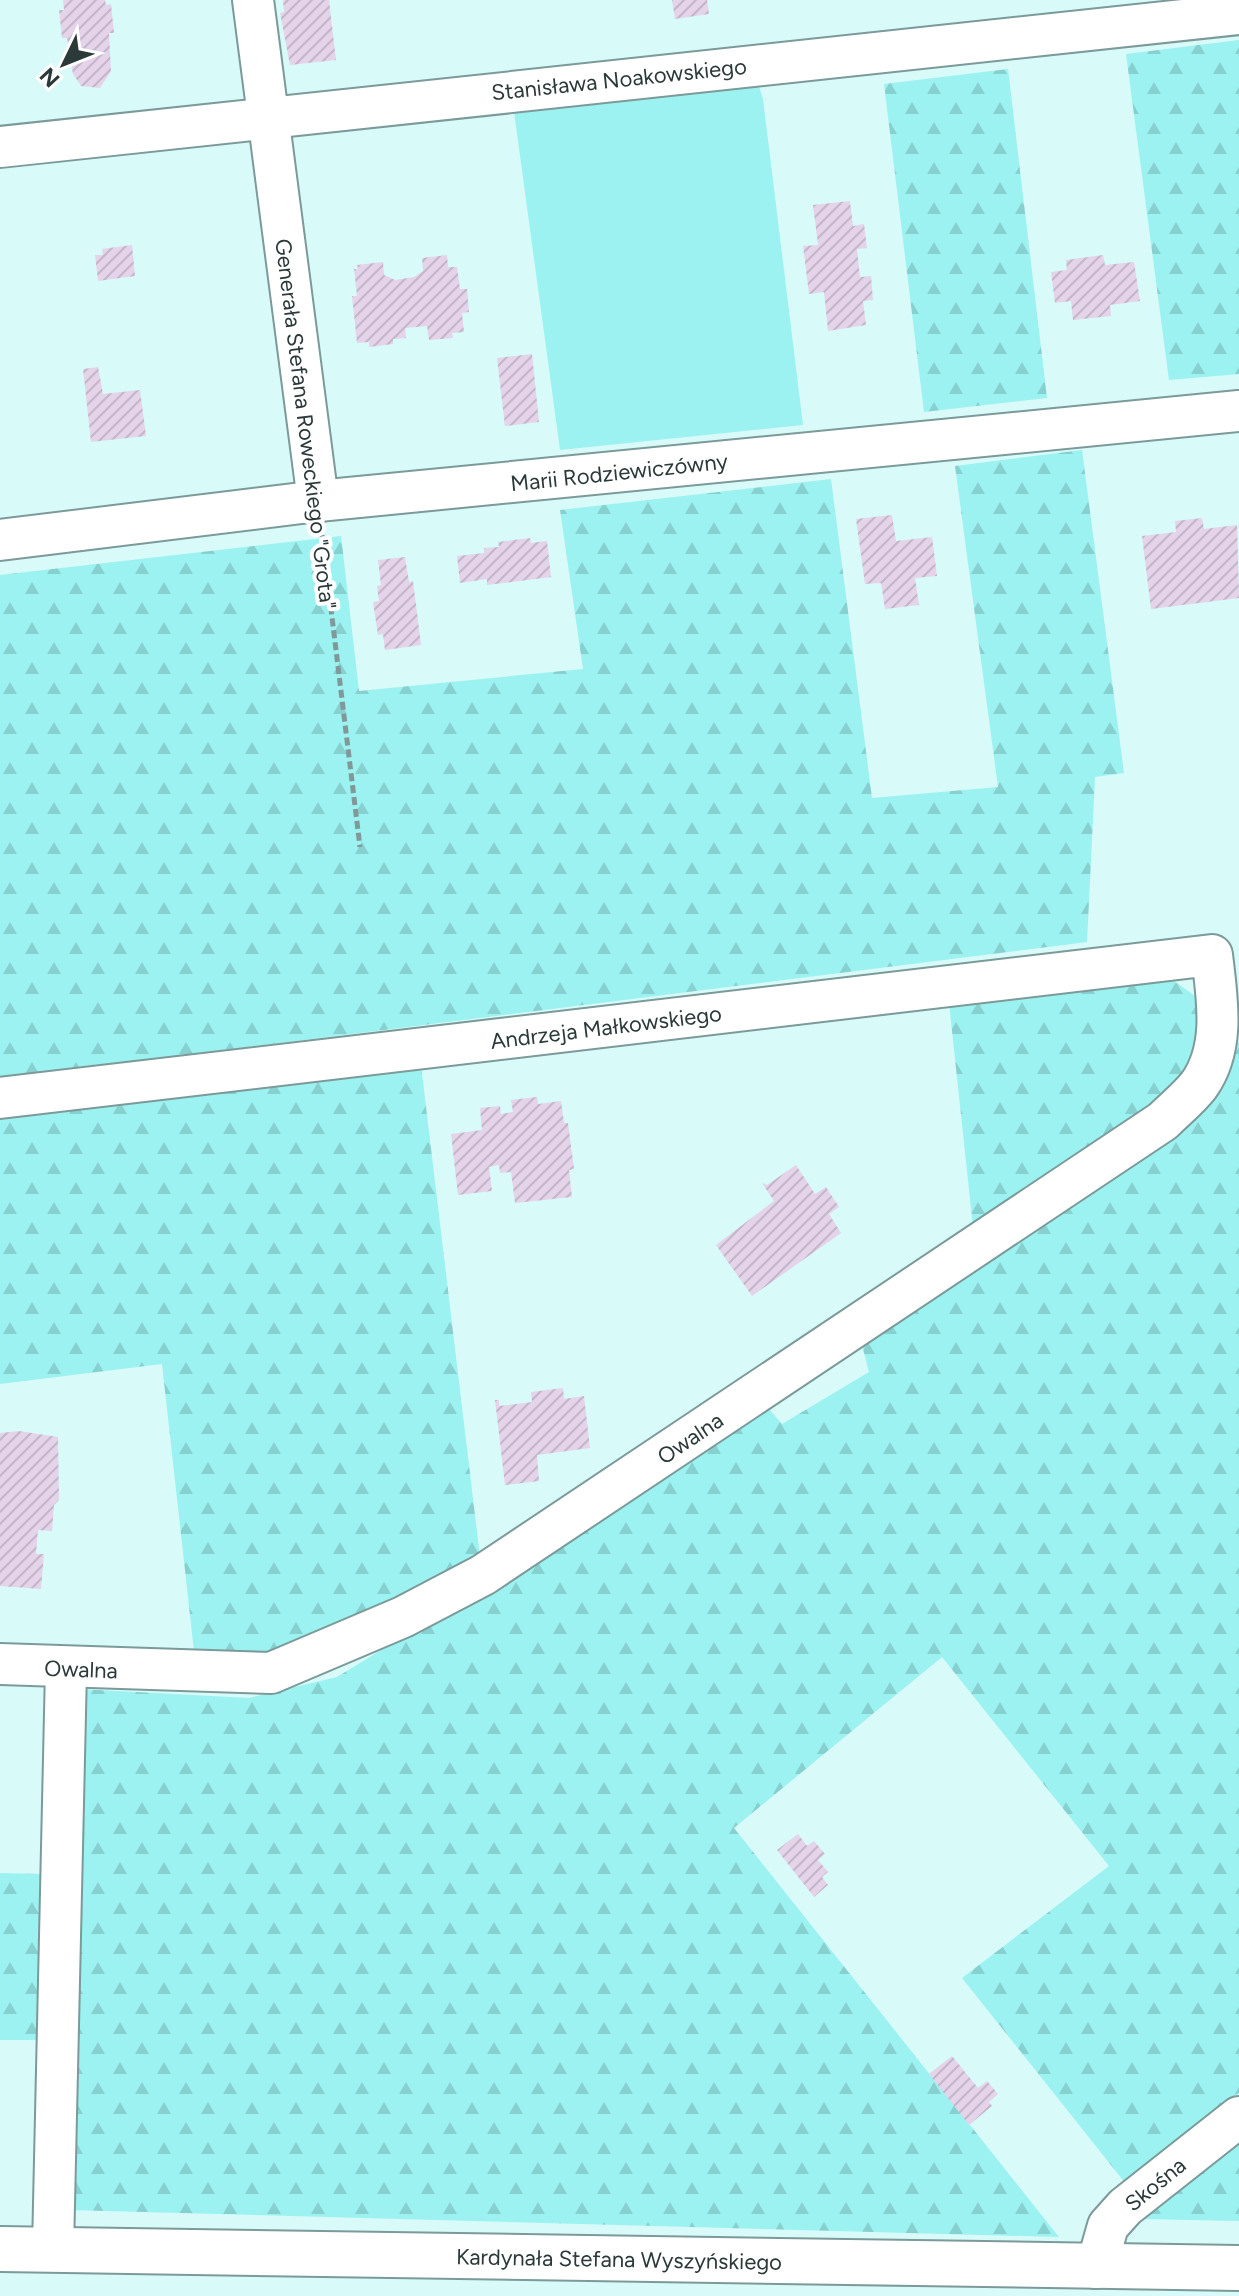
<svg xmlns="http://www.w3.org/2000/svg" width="1239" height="2296" font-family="Figtree,sans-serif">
<defs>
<pattern id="forest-firs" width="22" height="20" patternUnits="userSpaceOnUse" patternTransform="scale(2)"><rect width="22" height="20" fill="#9bf2f0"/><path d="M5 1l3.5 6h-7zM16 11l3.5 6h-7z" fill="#86d0cf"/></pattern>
<pattern id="building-hatch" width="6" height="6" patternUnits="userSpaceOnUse" patternTransform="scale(2)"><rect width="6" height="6" fill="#e4d3e9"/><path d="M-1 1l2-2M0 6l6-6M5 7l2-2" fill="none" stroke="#c4b6c9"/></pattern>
</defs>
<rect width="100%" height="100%" fill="#d8faf9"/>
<path fill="#9bf2f0" d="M 756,77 L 763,99 L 803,425 L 560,450 L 513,104 Z"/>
<g fill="url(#forest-firs)">
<path d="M 1239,40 L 1239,374 L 1169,380 L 1126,54 Z"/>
<path d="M 1008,69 L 1047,398 L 924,412 L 884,84 Z"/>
<path d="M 1082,450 L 1124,773 L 1095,777 L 1087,942 L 0,1078 L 0,575 L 341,536 L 359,691 L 583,669 L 560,510 L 831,479 L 872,798 L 998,787 L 955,466 Z"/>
<path d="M 1167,976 L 1195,996 L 1200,1056 L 1198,1086 L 973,1227 L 949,1003 Z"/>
<path d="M 1239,1042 L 1239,2093 L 1126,2184 L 962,1978 L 1109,1866 L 942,1657 L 734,1828 L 1059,2237 L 69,2210 L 79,1689 L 249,1698 L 337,1677 L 499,1578 L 763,1402 L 782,1424 L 869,1372 L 862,1345 Z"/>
<path d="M 421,1065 L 480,1557 L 340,1629 L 252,1657 L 194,1651 L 162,1364 L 0,1384 L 0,1113 Z"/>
<path d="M 0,1873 L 41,1874 L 42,2040 L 0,2040 Z"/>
<path d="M 1239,2144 L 1239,2221 L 1143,2219 Z"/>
</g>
<g fill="url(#building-hatch)">
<path d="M 63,0 L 105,0 L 106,5 L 111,4 L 114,33 L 109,33 L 111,71 L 100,88 L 81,86 L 73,74 L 67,38 L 62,38 L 59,10 L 64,10 Z"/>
<path d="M 283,0 L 329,0 L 336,60 L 290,65 L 280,13 L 284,12 Z"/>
<path d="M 672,0 L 707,0 L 709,14 L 675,19 Z"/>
<path d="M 850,201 L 853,226 L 864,224 L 867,248 L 857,249 L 860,277 L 871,276 L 873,300 L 863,301 L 866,325 L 828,331 L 824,292 L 809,294 L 803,246 L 818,245 L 813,205 Z"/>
<path d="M 132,245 L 135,276 L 98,281 L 95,255 L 103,255 L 102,249 Z"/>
<path d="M 447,255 L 448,267 L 457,267 L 460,289 L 467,289 L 469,312 L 462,313 L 464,332 L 452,333 L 453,338 L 429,340 L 427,326 L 405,328 L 406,338 L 393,339 L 393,344 L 369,347 L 369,342 L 357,343 L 352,296 L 357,296 L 354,269 L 358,269 L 357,265 L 383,262 L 384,275 L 395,280 L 414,277 L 423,271 L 422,258 Z"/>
<path d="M 1103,255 L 1105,265 L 1134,262 L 1140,301 L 1110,305 L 1111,316 L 1073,320 L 1071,301 L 1055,303 L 1051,272 L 1067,270 L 1066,260 Z"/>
<path d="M 532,354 L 539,422 L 505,426 L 497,358 Z"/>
<path d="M 98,367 L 103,394 L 140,390 L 146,436 L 91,442 L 83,369 Z"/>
<path d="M 892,515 L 896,541 L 932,537 L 937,576 L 915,578 L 919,605 L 885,609 L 881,583 L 865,584 L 856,519 Z"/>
<path d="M 1202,518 L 1204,529 L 1237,525 L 1239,598 L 1151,609 L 1142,536 L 1176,532 L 1175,521 Z"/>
<path d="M 530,538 L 531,543 L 547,541 L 551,577 L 487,585 L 487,579 L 460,583 L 457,556 L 484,553 L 484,548 L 499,547 L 498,542 Z"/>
<path d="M 405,557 L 409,582 L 413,581 L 421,645 L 385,650 L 383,634 L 378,635 L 373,602 L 379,601 L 377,586 L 381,585 L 378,560 Z"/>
<path d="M 537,1097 L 538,1104 L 561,1101 L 564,1123 L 568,1123 L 574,1169 L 569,1170 L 572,1197 L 515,1203 L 511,1172 L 500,1173 L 499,1165 L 489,1167 L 492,1191 L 458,1195 L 451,1134 L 482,1130 L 480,1108 L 500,1106 L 501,1114 L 513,1112 L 511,1100 Z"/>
<path d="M 796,1165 L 815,1194 L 826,1187 L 839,1207 L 829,1214 L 841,1233 L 752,1296 L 716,1245 L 774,1201 L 762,1183 L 767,1185 Z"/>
<path d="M 563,1388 L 564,1399 L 584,1396 L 590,1448 L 537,1455 L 539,1481 L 505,1485 L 495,1400 L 499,1400 L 499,1406 L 532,1402 L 531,1392 Z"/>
<path d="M 19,1431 L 58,1437 L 59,1500 L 54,1505 L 52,1531 L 38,1530 L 36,1554 L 44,1554 L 41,1589 L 0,1586 L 0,1433 Z"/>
<path d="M 798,1834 L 807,1846 L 814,1841 L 825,1854 L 818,1860 L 828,1872 L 822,1877 L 828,1885 L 814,1897 L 777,1850 Z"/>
<path d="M 952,2056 L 978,2088 L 987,2081 L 998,2094 L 989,2102 L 992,2106 L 969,2125 L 929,2074 Z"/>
</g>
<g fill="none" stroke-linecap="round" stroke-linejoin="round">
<defs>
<g id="minor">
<path d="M 253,0 L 318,501"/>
<path d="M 0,147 L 1239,14"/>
<path d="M 0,540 L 318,501 L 1239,411"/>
<path d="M 0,1098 L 1212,955 C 1217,998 1226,1047 1199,1085 C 1189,1098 1174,1110 1163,1121 L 483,1575 L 403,1617 L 271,1673 L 0,1664"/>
<path d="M 53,2249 L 66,1669"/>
<path d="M 1096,2268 L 1108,2226 L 1125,2207 L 1239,2117"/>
</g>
<path id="major" d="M 0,2249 L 1239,2268"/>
</defs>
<use href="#minor" stroke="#7b9a99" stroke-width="44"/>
<use href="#major" stroke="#7b9a99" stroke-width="48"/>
<path stroke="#819898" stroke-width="5" stroke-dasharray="8 4" stroke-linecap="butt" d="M 322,535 L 360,847"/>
<use href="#minor" stroke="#fff" stroke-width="40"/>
<use href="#major" stroke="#fff" stroke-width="44"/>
</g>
<g text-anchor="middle" stroke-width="8" stroke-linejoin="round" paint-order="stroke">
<g font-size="22" fill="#2c3939" stroke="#fff">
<text transform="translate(619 79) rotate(-6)" y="8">Stanisława Noakowskiego</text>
<text transform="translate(306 424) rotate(83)" y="8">Generała Stefana Roweckiego "Grota"</text>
<text transform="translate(619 472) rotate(-6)" y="8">Marii Rodziewiczówny</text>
<text transform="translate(606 1027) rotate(-7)" y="8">Andrzeja Małkowskiego</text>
<text transform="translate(690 1438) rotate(-34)" y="8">Owalna</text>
<text transform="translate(81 1669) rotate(2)" y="8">Owalna</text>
<text transform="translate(1155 2184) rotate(-39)" y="8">Skośna</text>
<text transform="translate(619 2259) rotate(1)" y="8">Kardynała Stefana Wyszyńskiego</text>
</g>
</g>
<g transform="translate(64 64) rotate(227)" stroke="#ffffff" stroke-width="6" paint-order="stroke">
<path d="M0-6L14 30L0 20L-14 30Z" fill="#2c3939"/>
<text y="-12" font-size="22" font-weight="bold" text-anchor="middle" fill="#2c3939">N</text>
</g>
</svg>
